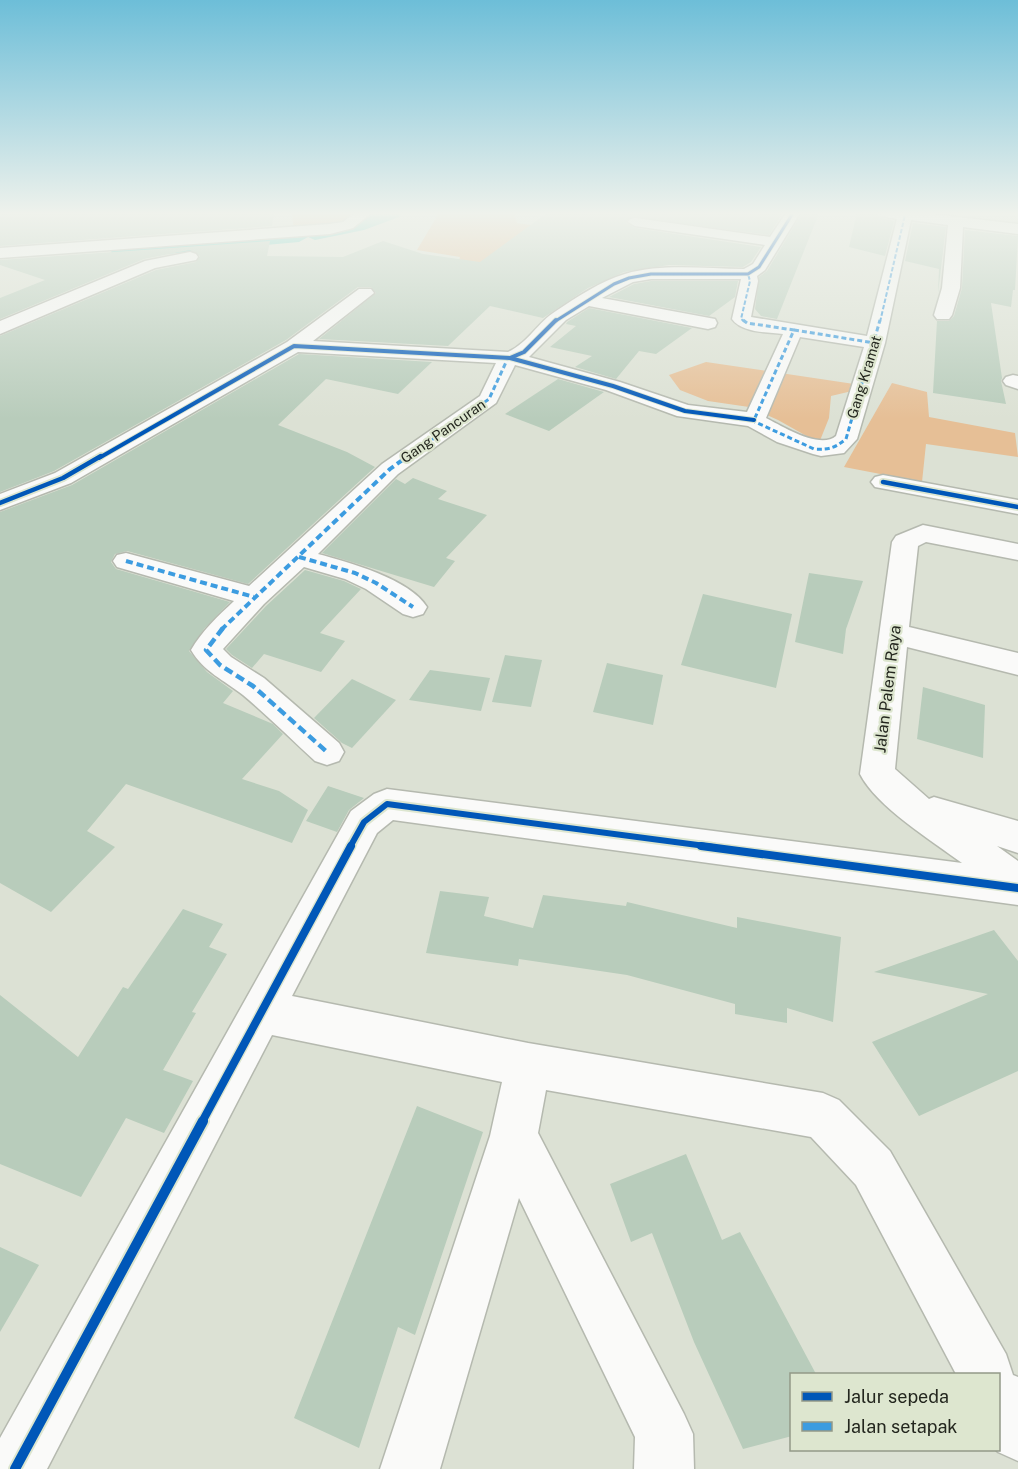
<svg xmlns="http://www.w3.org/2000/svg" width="1018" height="1469" font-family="'Public Sans',sans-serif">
<rect width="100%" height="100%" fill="#dce1d4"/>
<g fill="#e6bf96">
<path d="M 292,213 L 364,213 L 356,221 L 294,232 Z"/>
<path d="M 439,213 L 514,213 L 517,223 L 565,230 L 554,253 L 457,268 L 460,257 L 417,250 Z"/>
<path d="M 706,362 L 854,384 L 852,391 L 831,396 L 829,418 L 819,443 L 778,420 L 749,407 L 708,401 L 680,390 L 669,375 Z"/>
<path d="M 892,383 L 927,392 L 929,417 L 1015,433 L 1018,457 L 926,444 L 922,482 L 844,467 Z"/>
</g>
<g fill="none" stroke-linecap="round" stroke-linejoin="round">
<path fill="#56ccc0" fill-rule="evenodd" d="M 375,213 L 401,213 L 399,217 L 364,230 L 315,240 L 308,237 L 299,242 L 121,258 L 114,256 L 111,252 L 114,248 L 121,246 L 299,230 L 306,233 L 308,230 L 353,221 Z"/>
</g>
<g fill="#b8ccbb">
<path d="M 0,213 L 274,213 L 272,226 L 0,246 Z"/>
<path d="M 547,213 L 783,213 L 769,235 L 630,217 L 626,223 L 635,228 L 761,247 L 751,262 L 743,267 L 669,265 L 624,272 L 588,288 L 543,318 L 490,306 L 448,346 L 319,339 L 376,293 L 371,287 L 358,287 L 286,340 L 54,471 L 0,492 L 0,336 L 156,270 L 196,262 L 200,256 L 190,250 L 144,259 L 0,319 L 0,298 L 45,280 L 0,265 L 0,260 L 270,241 L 267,256 L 343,257 L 383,241 L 423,254 L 480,262 Z"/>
<path d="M 802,213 L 819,213 L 777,319 L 761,316 L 755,309 L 759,277 L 767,271 Z"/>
<path d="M 857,213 L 878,214 L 882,218 L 894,221 L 885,256 L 849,247 Z"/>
<path d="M 913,223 L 946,227 L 938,293 L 939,269 L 905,261 Z"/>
<path d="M 965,230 L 1018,236 L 1015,290 L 1013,290 L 1011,307 L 991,303 L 1002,378 L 1001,381 L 1006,404 L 933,393 L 937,321 L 949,321 L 954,316 L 962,288 Z"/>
<path d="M 651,281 L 738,281 L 735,297 L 709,316 L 609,297 L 634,284 Z"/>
<path d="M 589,308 L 692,328 L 656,354 L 639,351 L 616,379 L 575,367 L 592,356 L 550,347 L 576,326 L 566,324 L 567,322 Z"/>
<path d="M 299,354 L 432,362 L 398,394 L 326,379 L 278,425 L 347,452 L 375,467 L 248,584 L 127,551 L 115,554 L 111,562 L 116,569 L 230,602 L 204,629 L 189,651 L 207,672 L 233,691 L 223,703 L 273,724 L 283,734 L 242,779 L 279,791 L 308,810 L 292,843 L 126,784 L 87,831 L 115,847 L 51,912 L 0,883 L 0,512 L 72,485 Z"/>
<path d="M 558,379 L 604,392 L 549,431 L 505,414 Z"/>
<path d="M 413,478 L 447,491 L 438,499 L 487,515 L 446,558 L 455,561 L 434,587 L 322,553 L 396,479 L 405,484 Z"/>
<path d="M 305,570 L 344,581 L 361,589 L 320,633 L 345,641 L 321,672 L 264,654 L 252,668 L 232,655 L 226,649 L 266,606 Z"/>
<path d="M 809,573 L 863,581 L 846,629 L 843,654 L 795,642 Z"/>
<path d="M 703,594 L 792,614 L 776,688 L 681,665 Z"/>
<path d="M 505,655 L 542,660 L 531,707 L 492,702 Z"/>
<path d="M 607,663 L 663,675 L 653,725 L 593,712 Z"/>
<path d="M 430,670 L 490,678 L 481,711 L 409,700 Z"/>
<path d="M 352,679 L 396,700 L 352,748 L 342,743 L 314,718 Z"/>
<path d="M 923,687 L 985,705 L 983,758 L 917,739 Z"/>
<path d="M 328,786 L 364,798 L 349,810 L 337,832 L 306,821 Z"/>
<path d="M 440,891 L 489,897 L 484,916 L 533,928 L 543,895 L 626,906 L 627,902 L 737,928 L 737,917 L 841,937 L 833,1022 L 787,1008 L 787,1023 L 735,1014 L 735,1004 L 627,975 L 519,959 L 518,966 L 426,953 Z"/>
<path d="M 183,909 L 223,924 L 209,947 L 227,954 L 192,1012 L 196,1013 L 163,1070 L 193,1081 L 164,1133 L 126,1118 L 81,1197 L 0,1164 L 0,995 L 78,1057 L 123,987 L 128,989 Z"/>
<path d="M 994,930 L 1018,961 L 1018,1071 L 919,1116 L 872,1042 L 988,994 L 874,972 Z"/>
<path d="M 417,1106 L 483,1132 L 415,1335 L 398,1327 L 359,1448 L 294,1418 Z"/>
<path d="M 686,1154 L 722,1240 L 740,1232 L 816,1374 L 792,1374 L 792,1436 L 743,1449 L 694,1342 L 652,1233 L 631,1242 L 610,1184 Z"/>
<path d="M 0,1247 L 39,1265 L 0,1332 Z"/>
</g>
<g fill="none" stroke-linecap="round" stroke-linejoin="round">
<defs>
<g id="minor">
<path d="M 355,213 L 371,213 L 353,228 L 330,234 L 0,258 L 0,248 L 330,224 L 343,222 Z"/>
<path d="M 786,213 L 800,213 L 765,270 L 757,276 L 758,281 L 751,317 L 867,336 L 897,219 L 882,216 L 880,213 L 923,213 L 1018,224 L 1018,234 L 963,227 L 960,288 L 952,315 L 949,319 L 937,319 L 934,315 L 942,288 L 948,225 L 911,220 L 885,343 L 857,439 L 844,453 L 821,456 L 813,454 L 777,442 L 748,426 L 677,416 L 606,390 L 515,365 L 496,403 L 398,474 L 318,554 C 348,562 410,579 427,607 L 423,614 L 413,617 L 403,614 L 366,589 L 345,579 L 304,567 L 264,604 L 223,649 L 231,657 L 264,678 L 339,743 L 344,752 L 339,761 L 327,765 L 315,761 C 291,739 268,716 243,695 C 224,680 204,672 191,650 C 202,631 218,616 234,601 L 117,567 L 113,561 L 117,555 L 126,553 L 249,586 L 382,464 L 480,396 L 496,363 L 298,352 L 71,483 L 0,510 L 0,494 L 55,473 L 287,342 L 359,289 L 371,289 L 374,293 L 313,341 L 508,352 C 528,343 538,322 556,311 C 577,297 601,281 625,274 C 662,263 706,269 744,269 L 753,264 L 765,245 L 635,226 L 628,222 L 630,219 L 635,218 L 770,237 ZM 651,279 L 741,279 L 732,319 C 742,333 767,332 783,334 L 747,412 L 688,405 L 620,382 L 529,357 L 566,320 L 589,306 L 708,329 L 715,327 L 717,323 L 715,319 L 602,298 L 633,282 ZM 800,337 L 864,347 L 836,436 C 820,450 782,426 766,418 Z"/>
<path d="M 190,252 L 196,254 L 198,257 L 196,260 L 155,268 L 0,334 L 0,321 L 145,261 Z"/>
<path d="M 1013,375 L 1018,376 L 1018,389 L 1006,385 L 1003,381 L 1006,377 Z"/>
<path d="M 883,475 L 1018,500 L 1018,514 L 875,487 L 871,482 L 875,477 Z"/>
<path d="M 923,525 L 1018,544 L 1018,560 L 926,542 L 918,546 L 909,627 L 1018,653 L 1018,675 L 907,647 L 895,769 L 929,799 L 934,797 L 1018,821 L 1018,853 L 997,846 L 1018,861 L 1018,905 L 393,820 L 377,833 L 292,996 L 528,1043 L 823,1093 L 839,1100 L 890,1151 L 1006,1354 L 1013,1375 L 1018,1377 L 1018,1461 L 998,1452 L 996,1450 L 998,1450 L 998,1374 L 956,1374 L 856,1185 L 811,1137 L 546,1090 L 538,1133 L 684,1414 L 693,1434 L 694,1469 L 634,1469 L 635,1437 L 519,1198 L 440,1469 L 380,1469 L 490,1136 L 502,1082 L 272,1035 L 47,1469 L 0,1469 L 0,1438 L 351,811 L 374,794 L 387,789 L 962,863 C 932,841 876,806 860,774 L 892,542 L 896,536 Z"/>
</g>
</defs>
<use href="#minor" stroke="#b5b9af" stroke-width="3"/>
<use href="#minor" fill="#fafaf9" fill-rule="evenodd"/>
<g stroke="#3c9ce0" stroke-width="2" stroke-dasharray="4.5 2" stroke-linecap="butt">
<path d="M 745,322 L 741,319 L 750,281 L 748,274"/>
<path d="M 880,322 L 905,215"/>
</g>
<g stroke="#3c9ce0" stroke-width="3" stroke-dasharray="5 3" stroke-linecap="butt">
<path d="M 743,320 L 747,323 L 794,330 L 754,420"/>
<path d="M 794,330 L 875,343"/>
<path d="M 751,420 L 814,449 C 829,450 835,448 846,439 L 880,320"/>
<path d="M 406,458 L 489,399 L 508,358"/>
</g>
<g stroke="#3c9ce0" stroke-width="4" stroke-dasharray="7 4" stroke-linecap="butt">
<path d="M 299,557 L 355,573 L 376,583 L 413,607"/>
<path d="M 126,561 L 254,597"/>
<path d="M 221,630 L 390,469 L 408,456"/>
</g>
<path stroke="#3c9ce0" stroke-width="4.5" stroke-dasharray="9 4.5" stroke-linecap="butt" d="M 223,628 L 206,650 L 220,665 L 253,686 L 327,752"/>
<defs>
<path id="cycleway-far5" d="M 554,322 L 614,284 L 629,278 L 651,274 L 748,274 L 759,267 L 793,213"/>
<g id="cycleway-far4">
<path d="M 510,358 L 613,386 L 685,411 L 754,420"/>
<path d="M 99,458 L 294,346 L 510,358 L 524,352 L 556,320"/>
</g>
<g id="cycleway-far3">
<path d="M 883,482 L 1018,507"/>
<path d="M 0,503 L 63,478 L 101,456"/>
</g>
<path id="cycleway-far2" d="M 350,847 L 364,822 L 387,804 L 713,847"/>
<g id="cycleway-far1">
<path d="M 701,846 L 1018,888"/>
<path d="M 202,1122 L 351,846"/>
</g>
<path id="cycleway" d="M 15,1469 L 203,1121"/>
</defs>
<use href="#cycleway-far5" stroke="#dde6cf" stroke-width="4.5"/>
<use href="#cycleway-far4" stroke="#dde6cf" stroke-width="6"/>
<use href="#cycleway-far3" stroke="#dde6cf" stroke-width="8"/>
<use href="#cycleway-far2" stroke="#dde6cf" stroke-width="10"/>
<use href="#cycleway-far1" stroke="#dde6cf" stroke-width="11"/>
<use href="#cycleway" stroke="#dde6cf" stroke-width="14"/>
<use href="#cycleway-far5" stroke="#0057b8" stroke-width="3"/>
<use href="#cycleway-far4" stroke="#0057b8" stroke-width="4"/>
<use href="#cycleway-far3" stroke="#0057b8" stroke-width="4.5"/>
<use href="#cycleway-far2" stroke="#0057b8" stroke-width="6"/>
<use href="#cycleway-far1" stroke="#0057b8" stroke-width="8"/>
<use href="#cycleway" stroke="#0057b8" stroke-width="10"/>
</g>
<linearGradient id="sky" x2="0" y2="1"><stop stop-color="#6dbed8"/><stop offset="0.51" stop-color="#eff2ec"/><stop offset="1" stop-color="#eff2ec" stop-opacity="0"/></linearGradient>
<rect width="1018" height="419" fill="url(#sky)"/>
<g text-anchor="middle" stroke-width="4.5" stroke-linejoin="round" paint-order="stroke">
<g font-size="14" fill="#23261e" stroke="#dde6cf">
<text transform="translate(864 377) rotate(-73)" y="5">Gang Kramat</text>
<text transform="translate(443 431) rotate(-35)" y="5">Gang Pancuran</text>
</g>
<g font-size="16" fill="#23261e" stroke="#dde6cf">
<text transform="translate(887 689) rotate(-83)" y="6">Jalan Palem Raya</text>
</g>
</g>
<rect x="790" y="1373" width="210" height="78" fill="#dde6cf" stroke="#939988" stroke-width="1.5"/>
<rect x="802" y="1392" width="30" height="9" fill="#0057b8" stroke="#939988" stroke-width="1.5"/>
<text x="844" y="1403" font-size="18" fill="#23261e">Jalur sepeda</text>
<rect x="802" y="1422" width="30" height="9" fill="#3c9ce0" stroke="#939988" stroke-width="1.5"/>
<text x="844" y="1433" font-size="18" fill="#23261e">Jalan setapak</text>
</svg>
